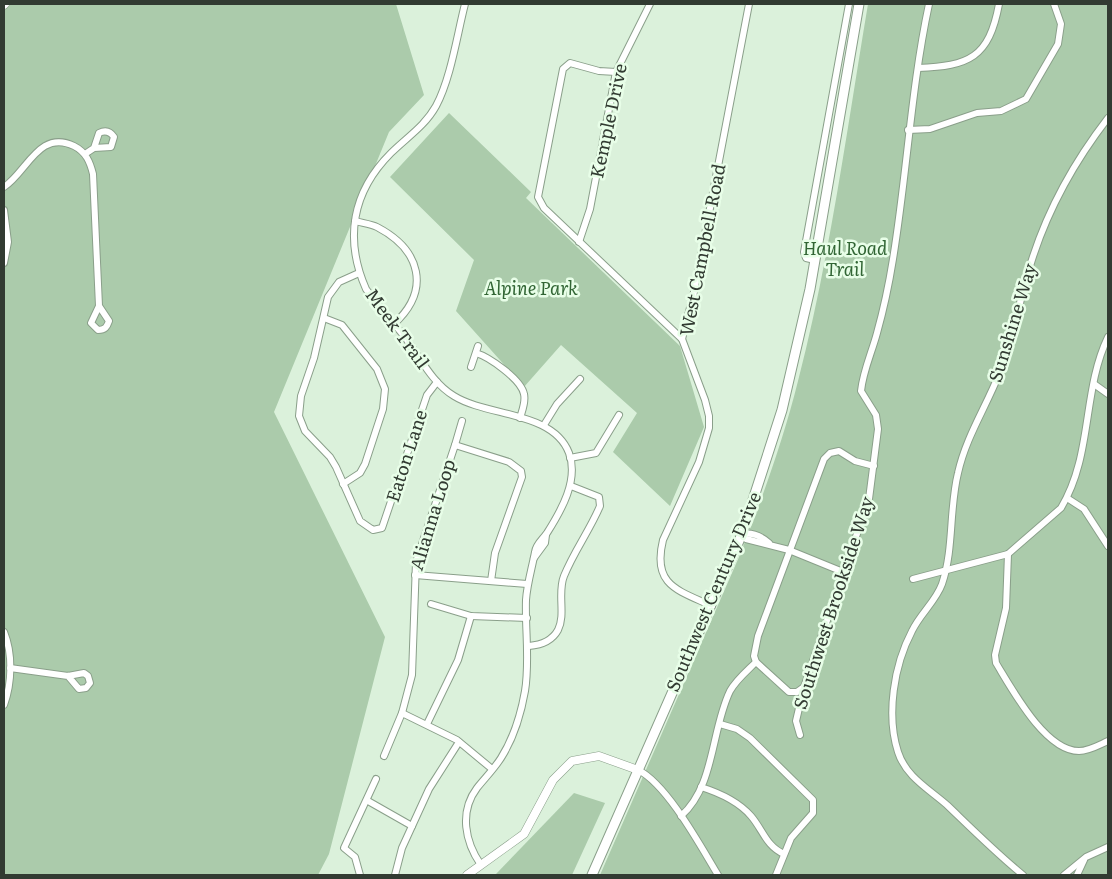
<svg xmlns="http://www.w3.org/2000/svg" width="1112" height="879" font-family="Literata,serif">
<rect width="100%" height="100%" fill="#dbf1db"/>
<g fill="#abcbab">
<path d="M 4,4 L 396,4 L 424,95 L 389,132 L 274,412 L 385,637 L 329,854 L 318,875 L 4,875 Z"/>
<path d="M 868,4 L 1108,4 L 1108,875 L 600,875 L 739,557 C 762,499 783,441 798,381 C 830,257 847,129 868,4 Z"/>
<path d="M 449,113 L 531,192 L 526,198 L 680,346 L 704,427 L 670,506 L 613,452 L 637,413 L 561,345 L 524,387 L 456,311 L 474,260 L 390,177 Z"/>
<path d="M 574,793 L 605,803 L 572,875 L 495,875 Z"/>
</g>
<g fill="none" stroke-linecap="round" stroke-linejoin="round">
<defs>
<g id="minor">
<path d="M 465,4 C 457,35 451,78 436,106 C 425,126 406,138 391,153 C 352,192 344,239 366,289 C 378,306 391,320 404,336 C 420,357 432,383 454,396 C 488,417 553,411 569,453 C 579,480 561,511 547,533 C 542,540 536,544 535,552 C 532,568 527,584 526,600 C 525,631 530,660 525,691 C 521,714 513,739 501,758 C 494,769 485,778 477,788 C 459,812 465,842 481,865"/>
<path d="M 918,68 C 969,66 989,58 999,4"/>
<path d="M 616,72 L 599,71 L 570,63 L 563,69 L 538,197 L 544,208 L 682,339"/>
<path d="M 908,130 L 930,129 L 977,113 L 1001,111 L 1026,99 L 1058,44 L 1061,24 L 1054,4"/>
<path d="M 85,154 L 94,148 L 111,147 L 114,137 C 110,131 105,130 99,133 L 94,148"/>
<path d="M 4,187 C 27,172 39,129 74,146 C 86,152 90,162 93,174 L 99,306 L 91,323 L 98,330 C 105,330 107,327 109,321 L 99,306"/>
<path d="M 4,210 L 8,242 L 4,263"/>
<path d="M 355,221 C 362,223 371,224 377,227 C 421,250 431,290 394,324"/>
<path d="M 579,242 L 590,209 L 616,72 L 650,4"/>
<path d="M 815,260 L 806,258 L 804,252 L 849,4"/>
<path d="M 359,273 L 339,282 L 328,297 L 314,358 L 301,396 L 299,416 L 305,431 L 330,457 L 336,467 L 360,521 L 373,530 L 382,528 L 427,395 L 437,382"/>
<path d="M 324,318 L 342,325 L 377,369 L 385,389 L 383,409 L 365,464 L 360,473 L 343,484"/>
<path d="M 476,353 C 489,357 521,379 524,394 C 526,402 522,411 520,418"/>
<path d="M 471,367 L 478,346"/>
<path d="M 1094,384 L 1108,394"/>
<path d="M 544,425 L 557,404 L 580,379"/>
<path d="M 455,445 L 462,421"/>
<path d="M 570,458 L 596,453 L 619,415"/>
<path d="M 1067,498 L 1084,509 L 1108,546"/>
<path d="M 742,534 L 746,539 L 789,550 L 843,572"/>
<path d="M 742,534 C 753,532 761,536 769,543"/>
<path d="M 1008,554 L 1006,608 L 995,655 L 996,663 C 1012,689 1045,751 1079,751 C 1089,751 1099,745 1108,741"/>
<path d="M 534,558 L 545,543 L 546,535"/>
<path d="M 415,575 L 527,584"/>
<path d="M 913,579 L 1008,554 L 1061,508 C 1093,455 1082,391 1108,337"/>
<path d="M 431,604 L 471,616 L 527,618"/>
<path d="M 712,606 C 677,590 652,585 663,540 L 699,462 L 709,428 L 709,416 L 705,400 L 682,339 L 694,292 L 749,4"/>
<path d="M 4,632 C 13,654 12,683 4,705"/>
<path d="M 529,646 C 541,645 552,641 558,630 C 566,614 557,593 564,576 C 574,551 590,530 600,506 L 599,497 L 571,486"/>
<path d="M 10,668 L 68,676 L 84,673 L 88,676 L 90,683 L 86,688 L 79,689 L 68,676"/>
<path d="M 804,687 L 797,692 L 789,692 L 756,662 L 754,656 L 758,636 L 824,459 L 830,453 L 839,451 L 855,461 L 874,466"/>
<path d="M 402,713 L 457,740 L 492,769"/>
<path d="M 427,724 L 458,660 L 471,616"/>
<path d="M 720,724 L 737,729 L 750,738 L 813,800 L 813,813 L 791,838 L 776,875"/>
<path d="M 800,735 L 796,721 L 804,687 L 869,499 L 878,429 L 876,415 L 861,391 C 863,371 872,352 877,333 C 884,308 889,284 893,259 C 907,174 911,88 929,4"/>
<path d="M 384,756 L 402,713 L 412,675 L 416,562 L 455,445 L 509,462 L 521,471 L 522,477 L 495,553 L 491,581"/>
<path d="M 638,770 C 667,784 701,847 718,875"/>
<path d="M 701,787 C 720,793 738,801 751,816 C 763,830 766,846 784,854"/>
<path d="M 368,801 L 412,826"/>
<path d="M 681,816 C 715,786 711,730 730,691 C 736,680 747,671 756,662"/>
<path d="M 360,875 L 355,857 L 344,848 L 376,779"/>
<path d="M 395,875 L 402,848 L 429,789 L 459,742"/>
<path d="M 1023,875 C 996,853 972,829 947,805 C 929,789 906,777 898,752 C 886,715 894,665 912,631 C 920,614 936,601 942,584 C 954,549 949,509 958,473 C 966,437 986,407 999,374 C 1013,339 1019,302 1030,266 C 1046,213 1074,162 1108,118"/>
<path d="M 1064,875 L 1086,857 L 1108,847"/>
<path d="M 1077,875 L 1084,860"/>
</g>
<g id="tertiary">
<path d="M 4,5 L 5,4"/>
<path d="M 467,875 L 524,834 L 553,780 L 572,761 L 599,756 L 638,770"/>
</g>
<path id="secondary" d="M 592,875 L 742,534 L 782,410 L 810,289 L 859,4"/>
</defs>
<use href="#minor" stroke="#8a9f8a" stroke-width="8"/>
<use href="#tertiary" stroke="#8a9f8a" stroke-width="9"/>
<use href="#secondary" stroke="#8a9f8a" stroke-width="11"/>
<use href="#minor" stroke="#fff" stroke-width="6"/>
<use href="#tertiary" stroke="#fff" stroke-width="8"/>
<use href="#secondary" stroke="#fff" stroke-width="9"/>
</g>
<g text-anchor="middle" stroke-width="5" stroke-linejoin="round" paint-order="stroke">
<g font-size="18" fill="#323b32" stroke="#e8fee8">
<text transform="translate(609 121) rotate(-78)" y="6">Kemple Drive</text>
<text transform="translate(703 250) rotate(-79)" y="6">West Campbell Road</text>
<text transform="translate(1013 323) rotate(-73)" y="6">Sunshine Way</text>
<text transform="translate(397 329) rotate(54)" y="6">Meek Trail</text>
<text transform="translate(407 456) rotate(-72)" y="6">Eaton Lane</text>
<text transform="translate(433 515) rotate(-73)" y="6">Alianna Loop</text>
<text transform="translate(714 592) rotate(-67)" y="6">Southwest Century Drive</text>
<text transform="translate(834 603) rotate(-72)" y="6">Southwest Brookside Way</text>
</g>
<g font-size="18" font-style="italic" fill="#316534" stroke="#e8fee8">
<text x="845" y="255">Haul Road<tspan x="845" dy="21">Trail</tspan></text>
<text x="531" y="295">Alpine Park</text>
</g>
</g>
<rect width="1112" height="879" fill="none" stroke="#323b32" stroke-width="10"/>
</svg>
